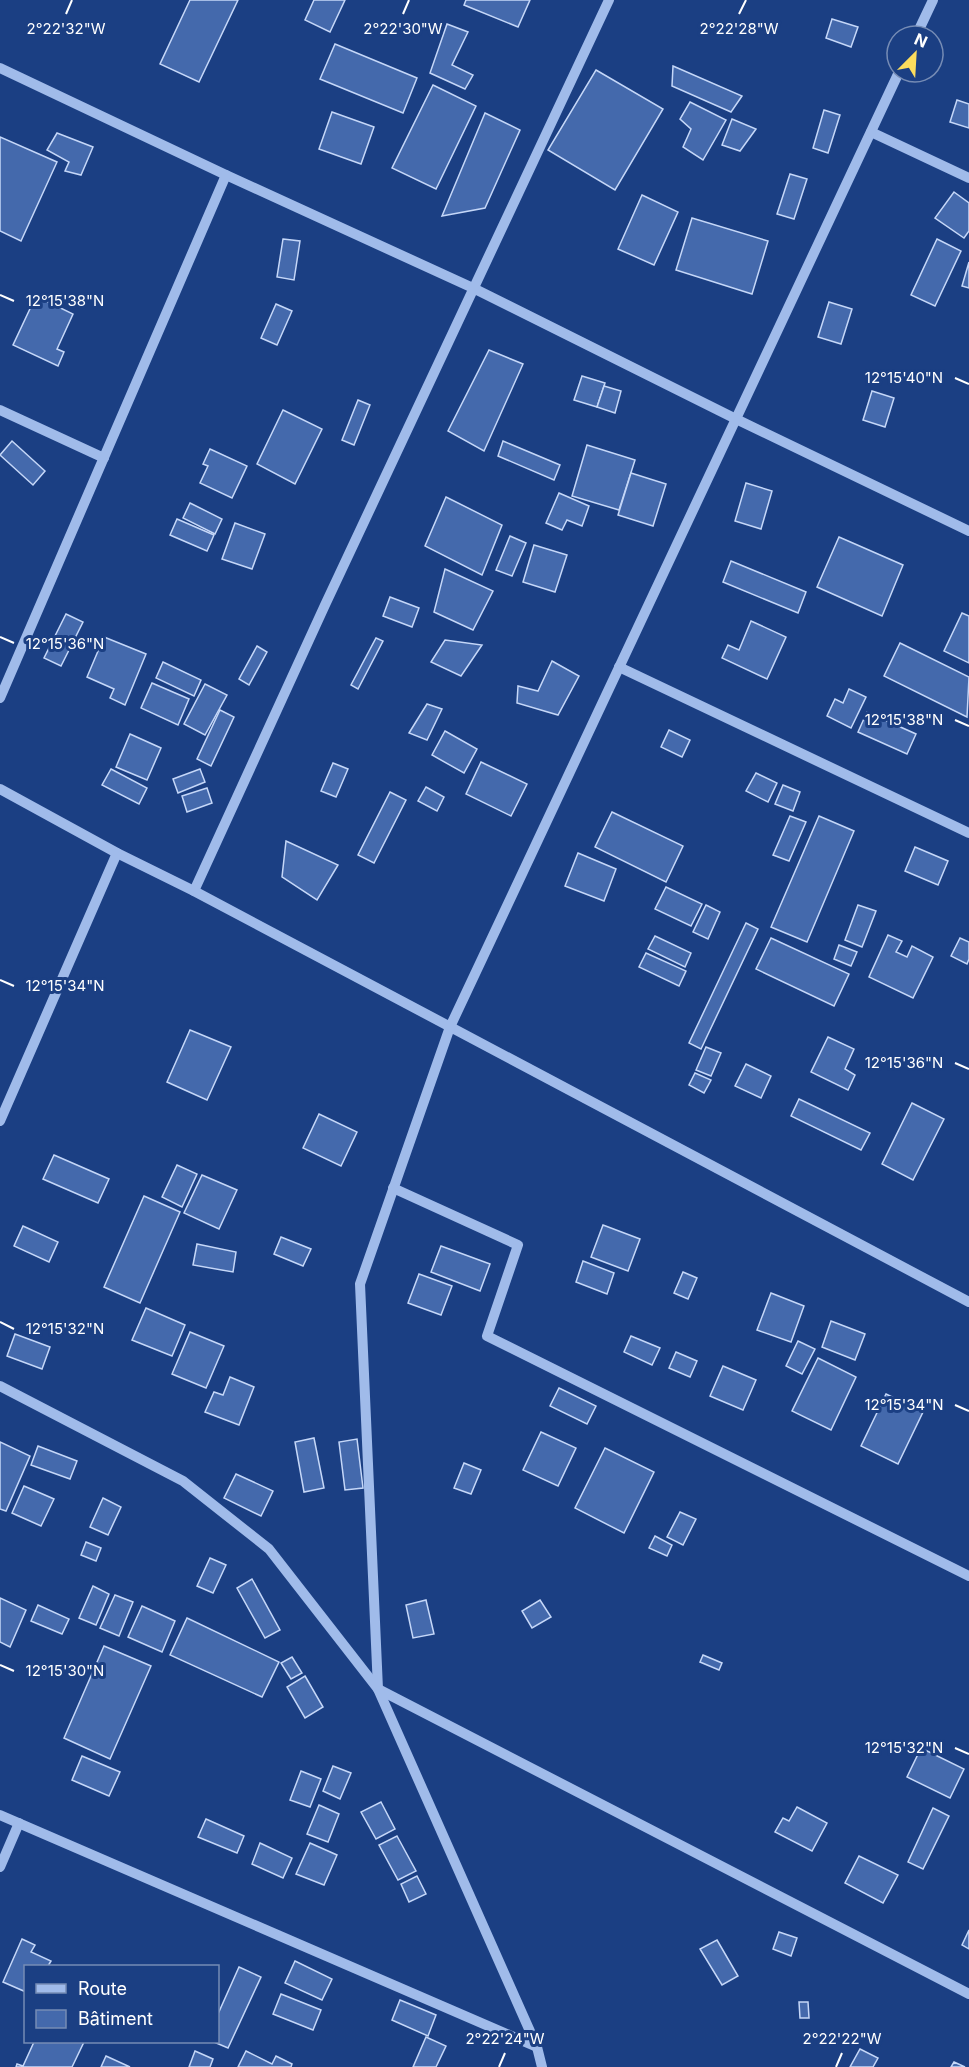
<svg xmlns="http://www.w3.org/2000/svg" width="969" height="2067" font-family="Inter,sans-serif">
<rect width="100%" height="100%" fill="#1b3f83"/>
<g fill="#4469ac" stroke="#c5d7f8" stroke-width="1.5">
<path d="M 190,0 L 238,0 L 199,82 L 160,64 Z"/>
<path d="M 314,0 L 345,0 L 330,32 L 305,20 Z"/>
<path d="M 466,0 L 530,0 L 518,27 L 464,5 Z"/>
<path d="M 832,19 L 858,27 L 851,47 L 826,38 Z"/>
<path d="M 447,24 L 468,32 L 452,65 L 473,75 L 465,89 L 430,73 Z"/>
<path d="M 335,44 L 417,78 L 403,113 L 320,79 Z"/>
<path d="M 673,66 L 742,96 L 731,112 L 672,86 Z"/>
<path d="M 596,70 L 663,109 L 615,190 L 548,150 Z"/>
<path d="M 433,85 L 476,106 L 436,189 L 392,168 Z"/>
<path d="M 957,100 L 969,104 L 969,128 L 950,122 Z"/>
<path d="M 690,102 L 726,120 L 703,160 L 683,147 L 691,129 L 680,119 Z"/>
<path d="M 824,110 L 840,115 L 828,153 L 813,148 Z"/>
<path d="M 332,112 L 374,127 L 361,164 L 319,149 Z"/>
<path d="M 485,113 L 520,130 L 485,208 L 442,216 Z"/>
<path d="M 732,119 L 756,129 L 740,151 L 722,145 Z"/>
<path d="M 57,133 L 93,147 L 81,175 L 65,171 L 69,162 L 47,150 Z"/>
<path d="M 0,137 L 57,162 L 21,241 L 0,231 Z"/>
<path d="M 790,174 L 807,179 L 794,219 L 777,214 Z"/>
<path d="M 954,192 L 969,203 L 969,231 L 964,238 L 935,218 Z"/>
<path d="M 642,195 L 678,212 L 654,265 L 618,249 Z"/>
<path d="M 692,218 L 768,241 L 752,294 L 676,270 Z"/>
<path d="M 283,239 L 300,241 L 294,280 L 277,277 Z"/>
<path d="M 937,239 L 961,251 L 935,306 L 911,295 Z"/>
<path d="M 969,262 L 969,288 L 962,286 Z"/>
<path d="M 36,296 L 73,314 L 57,349 L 64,352 L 58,366 L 13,345 Z"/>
<path d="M 829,302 L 852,309 L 841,344 L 818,337 Z"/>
<path d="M 276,304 L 292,311 L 277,345 L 261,338 Z"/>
<path d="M 489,350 L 523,364 L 484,451 L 448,431 Z"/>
<path d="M 582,376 L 605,383 L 597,407 L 574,400 Z"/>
<path d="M 604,386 L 621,391 L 615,413 L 597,407 Z"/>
<path d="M 872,391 L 894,398 L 885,427 L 863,420 Z"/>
<path d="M 358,400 L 370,405 L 354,445 L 342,440 Z"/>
<path d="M 283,410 L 322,429 L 295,484 L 257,464 Z"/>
<path d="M 12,441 L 45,471 L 33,485 L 0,455 Z"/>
<path d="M 503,441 L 560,465 L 554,480 L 498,456 Z"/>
<path d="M 587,445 L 635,460 L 619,510 L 572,496 Z"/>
<path d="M 210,449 L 247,466 L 232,498 L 200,483 L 208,466 L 203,464 Z"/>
<path d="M 631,473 L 666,484 L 653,526 L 618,515 Z"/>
<path d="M 746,483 L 772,491 L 761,529 L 735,521 Z"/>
<path d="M 559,493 L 589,506 L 582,526 L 567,520 L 562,530 L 546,523 Z"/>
<path d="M 446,497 L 502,525 L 482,575 L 425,546 Z"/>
<path d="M 190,503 L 222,519 L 215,534 L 183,518 Z"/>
<path d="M 177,519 L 214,535 L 207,551 L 170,535 Z"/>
<path d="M 235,523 L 265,534 L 252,569 L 222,559 Z"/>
<path d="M 510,536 L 526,543 L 512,576 L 496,570 Z"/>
<path d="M 839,537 L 903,565 L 882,616 L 817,587 Z"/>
<path d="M 534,545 L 567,555 L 555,592 L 523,582 Z"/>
<path d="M 731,561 L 806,592 L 798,613 L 723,582 Z"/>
<path d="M 445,569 L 493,591 L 473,630 L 434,612 Z"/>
<path d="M 390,597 L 419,608 L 412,627 L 383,616 Z"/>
<path d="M 962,613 L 969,616 L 969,663 L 944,651 Z"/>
<path d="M 66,614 L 83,622 L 61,666 L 44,658 Z"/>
<path d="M 751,621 L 786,637 L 767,679 L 722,658 L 728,645 L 739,650 Z"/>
<path d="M 104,637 L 146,654 L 125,705 L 110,698 L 114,689 L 87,677 Z"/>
<path d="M 376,638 L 383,641 L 358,689 L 351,685 Z"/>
<path d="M 445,640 L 482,645 L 461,676 L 431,662 Z"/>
<path d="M 900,643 L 969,677 L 967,717 L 884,676 Z"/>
<path d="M 257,646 L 267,652 L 249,685 L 239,679 Z"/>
<path d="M 552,661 L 579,676 L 558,715 L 517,703 L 518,686 L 538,691 Z"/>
<path d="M 163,662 L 201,680 L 194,696 L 156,678 Z"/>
<path d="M 152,683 L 189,699 L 178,725 L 141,708 Z"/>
<path d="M 205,684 L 227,695 L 205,735 L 184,724 Z"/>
<path d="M 849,689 L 866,697 L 851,728 L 827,716 L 835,699 L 843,703 Z"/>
<path d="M 427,704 L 442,709 L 427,740 L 409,733 Z"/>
<path d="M 220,710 L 234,717 L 211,766 L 197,759 Z"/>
<path d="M 867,712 L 916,734 L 907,754 L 858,732 Z"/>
<path d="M 669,730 L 690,740 L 682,757 L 661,747 Z"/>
<path d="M 445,731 L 477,749 L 464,773 L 432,755 Z"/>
<path d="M 130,734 L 161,748 L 147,780 L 116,767 Z"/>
<path d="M 481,762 L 527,784 L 511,816 L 466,794 Z"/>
<path d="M 333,763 L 348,769 L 336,797 L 321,791 Z"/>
<path d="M 111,769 L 147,788 L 139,804 L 102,785 Z"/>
<path d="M 200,769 L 205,782 L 178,793 L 173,779 Z"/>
<path d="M 756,773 L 777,783 L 768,802 L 746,791 Z"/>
<path d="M 783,785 L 800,792 L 793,811 L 775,804 Z"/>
<path d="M 426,787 L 444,797 L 437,811 L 418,801 Z"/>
<path d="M 207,788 L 212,803 L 187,812 L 182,796 Z"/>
<path d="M 390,792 L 406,800 L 374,863 L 358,855 Z"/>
<path d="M 612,812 L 683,846 L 666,882 L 595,847 Z"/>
<path d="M 790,816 L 806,822 L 789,861 L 773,855 Z"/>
<path d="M 819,816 L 854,831 L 807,942 L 771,927 Z"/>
<path d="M 286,841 L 338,865 L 317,900 L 282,877 Z"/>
<path d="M 915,847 L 948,861 L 938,885 L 905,871 Z"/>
<path d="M 578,853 L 616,869 L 604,901 L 565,886 Z"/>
<path d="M 666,887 L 702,904 L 691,926 L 655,909 Z"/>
<path d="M 706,905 L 720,912 L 708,939 L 693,932 Z"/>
<path d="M 858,905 L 876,911 L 862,947 L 845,940 Z"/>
<path d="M 746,923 L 758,929 L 701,1049 L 689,1043 Z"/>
<path d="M 888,935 L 902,941 L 896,952 L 907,957 L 912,946 L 933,957 L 913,998 L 869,977 Z"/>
<path d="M 655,936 L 691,953 L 685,967 L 648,949 Z"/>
<path d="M 771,938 L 849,974 L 834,1006 L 756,969 Z"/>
<path d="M 960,938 L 969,942 L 969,959 L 967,964 L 951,956 Z"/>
<path d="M 839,945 L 857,952 L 851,966 L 834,959 Z"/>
<path d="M 646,953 L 686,971 L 679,986 L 639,967 Z"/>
<path d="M 190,1030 L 231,1047 L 207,1100 L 167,1082 Z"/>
<path d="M 828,1037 L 854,1049 L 845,1069 L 855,1075 L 848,1090 L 811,1072 Z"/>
<path d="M 706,1047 L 721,1053 L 711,1076 L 696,1070 Z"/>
<path d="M 746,1064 L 771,1076 L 761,1098 L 735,1086 Z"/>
<path d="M 695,1073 L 711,1080 L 704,1093 L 689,1085 Z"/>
<path d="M 799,1099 L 870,1133 L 861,1150 L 791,1116 Z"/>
<path d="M 912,1103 L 944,1119 L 913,1180 L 882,1164 Z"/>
<path d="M 319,1114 L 357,1132 L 341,1166 L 303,1148 Z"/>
<path d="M 54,1155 L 109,1179 L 98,1203 L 43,1179 Z"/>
<path d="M 177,1165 L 197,1174 L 182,1207 L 162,1197 Z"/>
<path d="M 202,1175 L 237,1190 L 219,1229 L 184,1213 Z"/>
<path d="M 144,1196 L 180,1212 L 140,1303 L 104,1287 Z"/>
<path d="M 603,1225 L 640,1239 L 628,1271 L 591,1257 Z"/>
<path d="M 23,1226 L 58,1242 L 49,1262 L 14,1246 Z"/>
<path d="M 281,1237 L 311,1249 L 303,1266 L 274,1254 Z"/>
<path d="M 197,1244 L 236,1252 L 233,1272 L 193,1265 Z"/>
<path d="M 441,1246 L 490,1264 L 480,1291 L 431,1272 Z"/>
<path d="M 583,1261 L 614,1273 L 607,1294 L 576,1282 Z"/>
<path d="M 683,1272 L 697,1278 L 688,1299 L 674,1293 Z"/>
<path d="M 419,1274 L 452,1286 L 441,1315 L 408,1303 Z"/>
<path d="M 771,1293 L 804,1306 L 791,1342 L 757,1330 Z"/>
<path d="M 146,1308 L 185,1325 L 172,1356 L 132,1340 Z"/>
<path d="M 831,1321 L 865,1334 L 855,1360 L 822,1347 Z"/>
<path d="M 190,1332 L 224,1346 L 206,1388 L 172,1374 Z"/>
<path d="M 15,1334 L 50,1347 L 42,1369 L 7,1356 Z"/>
<path d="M 631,1336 L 660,1348 L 652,1365 L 624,1352 Z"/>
<path d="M 798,1341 L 815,1349 L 802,1374 L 786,1366 Z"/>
<path d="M 676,1352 L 697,1361 L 690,1377 L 669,1368 Z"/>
<path d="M 818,1358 L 856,1377 L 831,1430 L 792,1411 Z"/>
<path d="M 723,1366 L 756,1380 L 743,1410 L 710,1396 Z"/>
<path d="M 230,1377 L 254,1387 L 239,1425 L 205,1412 L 214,1392 L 223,1395 Z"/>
<path d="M 559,1388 L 596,1406 L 587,1424 L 550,1406 Z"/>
<path d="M 886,1394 L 923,1412 L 898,1464 L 861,1446 Z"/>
<path d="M 541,1432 L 576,1448 L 558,1486 L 523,1470 Z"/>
<path d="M 314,1438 L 324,1488 L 304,1492 L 295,1442 Z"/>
<path d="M 357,1439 L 363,1488 L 345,1490 L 339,1442 Z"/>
<path d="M 0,1442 L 30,1456 L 6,1511 L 0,1509 Z"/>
<path d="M 38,1446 L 77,1461 L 70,1479 L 31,1465 Z"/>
<path d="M 605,1448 L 654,1472 L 624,1533 L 575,1508 Z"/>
<path d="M 464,1463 L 481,1470 L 471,1494 L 454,1488 Z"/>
<path d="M 236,1474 L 273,1491 L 261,1516 L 224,1498 Z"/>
<path d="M 24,1486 L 54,1499 L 41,1526 L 12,1513 Z"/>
<path d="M 103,1498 L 121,1507 L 108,1535 L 90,1527 Z"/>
<path d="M 680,1512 L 696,1519 L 683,1545 L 667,1537 Z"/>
<path d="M 655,1536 L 672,1545 L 667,1556 L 649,1548 Z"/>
<path d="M 86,1542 L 101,1548 L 96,1561 L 81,1555 Z"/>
<path d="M 210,1558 L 226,1565 L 213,1593 L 197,1586 Z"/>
<path d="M 252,1579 L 280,1630 L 265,1638 L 237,1588 Z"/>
<path d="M 93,1586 L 109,1594 L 96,1625 L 79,1618 Z"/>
<path d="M 115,1595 L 133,1602 L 119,1636 L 100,1628 Z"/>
<path d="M 0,1598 L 26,1610 L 10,1647 L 0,1642 Z"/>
<path d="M 426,1600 L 434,1634 L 413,1638 L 406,1605 Z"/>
<path d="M 540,1600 L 551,1617 L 532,1628 L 522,1611 Z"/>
<path d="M 38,1605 L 69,1619 L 62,1634 L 31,1621 Z"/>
<path d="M 142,1606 L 175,1621 L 162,1652 L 128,1637 Z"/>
<path d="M 187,1618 L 279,1662 L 262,1697 L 170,1655 Z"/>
<path d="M 104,1646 L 151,1666 L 110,1759 L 64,1738 Z"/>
<path d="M 703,1655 L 722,1663 L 719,1670 L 700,1662 Z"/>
<path d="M 292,1657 L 302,1673 L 291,1679 L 281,1663 Z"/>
<path d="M 305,1676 L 323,1707 L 305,1718 L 287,1687 Z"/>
<path d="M 921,1748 L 964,1769 L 950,1798 L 907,1777 Z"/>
<path d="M 82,1756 L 120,1772 L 109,1796 L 72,1780 Z"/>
<path d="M 333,1766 L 351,1773 L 340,1799 L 323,1791 Z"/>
<path d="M 301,1771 L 321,1779 L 310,1807 L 290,1800 Z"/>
<path d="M 381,1802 L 395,1829 L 376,1839 L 361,1812 Z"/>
<path d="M 319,1805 L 339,1814 L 328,1842 L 307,1834 Z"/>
<path d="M 797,1807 L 827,1823 L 812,1851 L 775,1832 L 783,1818 L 789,1821 Z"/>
<path d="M 933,1808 L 949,1816 L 923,1869 L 908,1862 Z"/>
<path d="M 206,1819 L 244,1836 L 237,1853 L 198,1837 Z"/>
<path d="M 397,1836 L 416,1871 L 398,1880 L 379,1845 Z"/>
<path d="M 260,1843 L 292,1858 L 283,1878 L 252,1864 Z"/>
<path d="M 310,1843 L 337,1855 L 324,1885 L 296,1874 Z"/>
<path d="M 859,1856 L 898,1875 L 883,1903 L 845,1883 Z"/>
<path d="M 417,1876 L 426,1894 L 409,1902 L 401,1884 Z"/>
<path d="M 969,1930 L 969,1949 L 962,1945 Z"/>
<path d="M 779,1932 L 797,1938 L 791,1956 L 773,1949 Z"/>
<path d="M 22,1939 L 35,1945 L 31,1952 L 51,1961 L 48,1966 L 26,1966 L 26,1992 L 3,1982 Z"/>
<path d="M 717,1940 L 738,1976 L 722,1985 L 700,1949 Z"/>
<path d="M 295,1961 L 332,1979 L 322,2000 L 285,1983 Z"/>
<path d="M 239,1967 L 261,1977 L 228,2048 L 214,2042 L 218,2042 L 218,2014 Z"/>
<path d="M 281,1994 L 321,2010 L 313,2030 L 273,2014 Z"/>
<path d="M 400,2000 L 436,2015 L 428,2036 L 392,2020 Z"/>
<path d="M 799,2002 L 808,2002 L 809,2018 L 800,2018 Z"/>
<path d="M 426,2037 L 446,2046 L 436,2067 L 413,2067 Z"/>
<path d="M 34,2042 L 84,2042 L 72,2067 L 16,2067 L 17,2064 L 23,2066 Z"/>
<path d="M 860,2049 L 878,2058 L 873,2067 L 850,2067 Z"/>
<path d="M 195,2051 L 213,2059 L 210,2067 L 189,2067 Z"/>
<path d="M 246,2051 L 272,2064 L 276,2056 L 292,2064 L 291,2067 L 238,2067 Z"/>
<path d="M 106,2056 L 130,2067 L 101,2067 Z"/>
<path d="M 954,2062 L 965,2067 L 951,2067 Z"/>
</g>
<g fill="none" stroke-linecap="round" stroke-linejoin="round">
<g stroke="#a0bbea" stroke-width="10">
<path d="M 916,36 L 933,0"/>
<path d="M 0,68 L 226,175 L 473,288 L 736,419 L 969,531"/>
<path d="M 871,132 L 969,178"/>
<path d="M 0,410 L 104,458"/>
<path d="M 619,667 L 969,833"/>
<path d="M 0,698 L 226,175"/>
<path d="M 0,789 L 117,853 L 194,891 L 969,1302"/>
<path d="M 194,891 L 325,605 L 609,0"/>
<path d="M 0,1121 L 117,853"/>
<path d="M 393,1188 L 518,1245 L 487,1336 L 969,1576"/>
<path d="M 0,1386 L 183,1481 L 269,1549 L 378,1689 L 969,1994"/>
<path d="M 0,1815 L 537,2047"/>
<path d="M 0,1867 L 19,1823"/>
<path d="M 542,2067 L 537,2047 L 378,1689 L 360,1284 L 450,1027 L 899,72"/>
</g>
</g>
<path fill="none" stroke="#fff" stroke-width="2" d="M 66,14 L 72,0M 403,14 L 409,0M 739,14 L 746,0M 0,295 L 14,301M 955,378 L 969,384M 0,637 L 14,643M 955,720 L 969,726M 0,980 L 14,986M 955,1063 L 969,1069M 0,1322 L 14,1329M 955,1405 L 969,1411M 0,1665 L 14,1671M 955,1748 L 969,1754M 499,2067 L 505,2053M 836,2067 L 842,2053"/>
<g font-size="15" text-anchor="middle" fill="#fff" stroke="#1b3f83" stroke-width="6" stroke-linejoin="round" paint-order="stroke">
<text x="66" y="34">2°22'32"W</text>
<text x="403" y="34">2°22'30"W</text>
<text x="739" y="34">2°22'28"W</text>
<text x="65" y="306">12°15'38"N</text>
<text x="904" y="383">12°15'40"N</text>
<text x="65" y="649">12°15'36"N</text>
<text x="904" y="725">12°15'38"N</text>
<text x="65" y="991">12°15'34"N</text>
<text x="904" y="1068">12°15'36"N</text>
<text x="65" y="1334">12°15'32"N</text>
<text x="904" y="1410">12°15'34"N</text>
<text x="65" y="1676">12°15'30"N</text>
<text x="904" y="1753">12°15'32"N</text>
<text x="505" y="2044">2°22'24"W</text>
<text x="842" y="2044">2°22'22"W</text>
</g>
<rect x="24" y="1965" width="195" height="78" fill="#1b3f83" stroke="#768cb5" stroke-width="1.5"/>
<rect x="36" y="1984" width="30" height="9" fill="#a0bbea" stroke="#768cb5" stroke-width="1.5"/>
<text x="78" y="1995" font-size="18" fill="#ffffff">Route</text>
<rect x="36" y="2010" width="30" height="18" fill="#4469ac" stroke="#768cb5" stroke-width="1.5"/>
<text x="78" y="2025" font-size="18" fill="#ffffff">Bâtiment</text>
<g transform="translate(915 54) rotate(24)"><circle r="28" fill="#1b3f83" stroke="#768cb5" stroke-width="1.5"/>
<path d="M0-4.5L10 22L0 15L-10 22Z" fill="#fcdd5d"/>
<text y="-9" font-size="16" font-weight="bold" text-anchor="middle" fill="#ffffff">N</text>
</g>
</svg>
